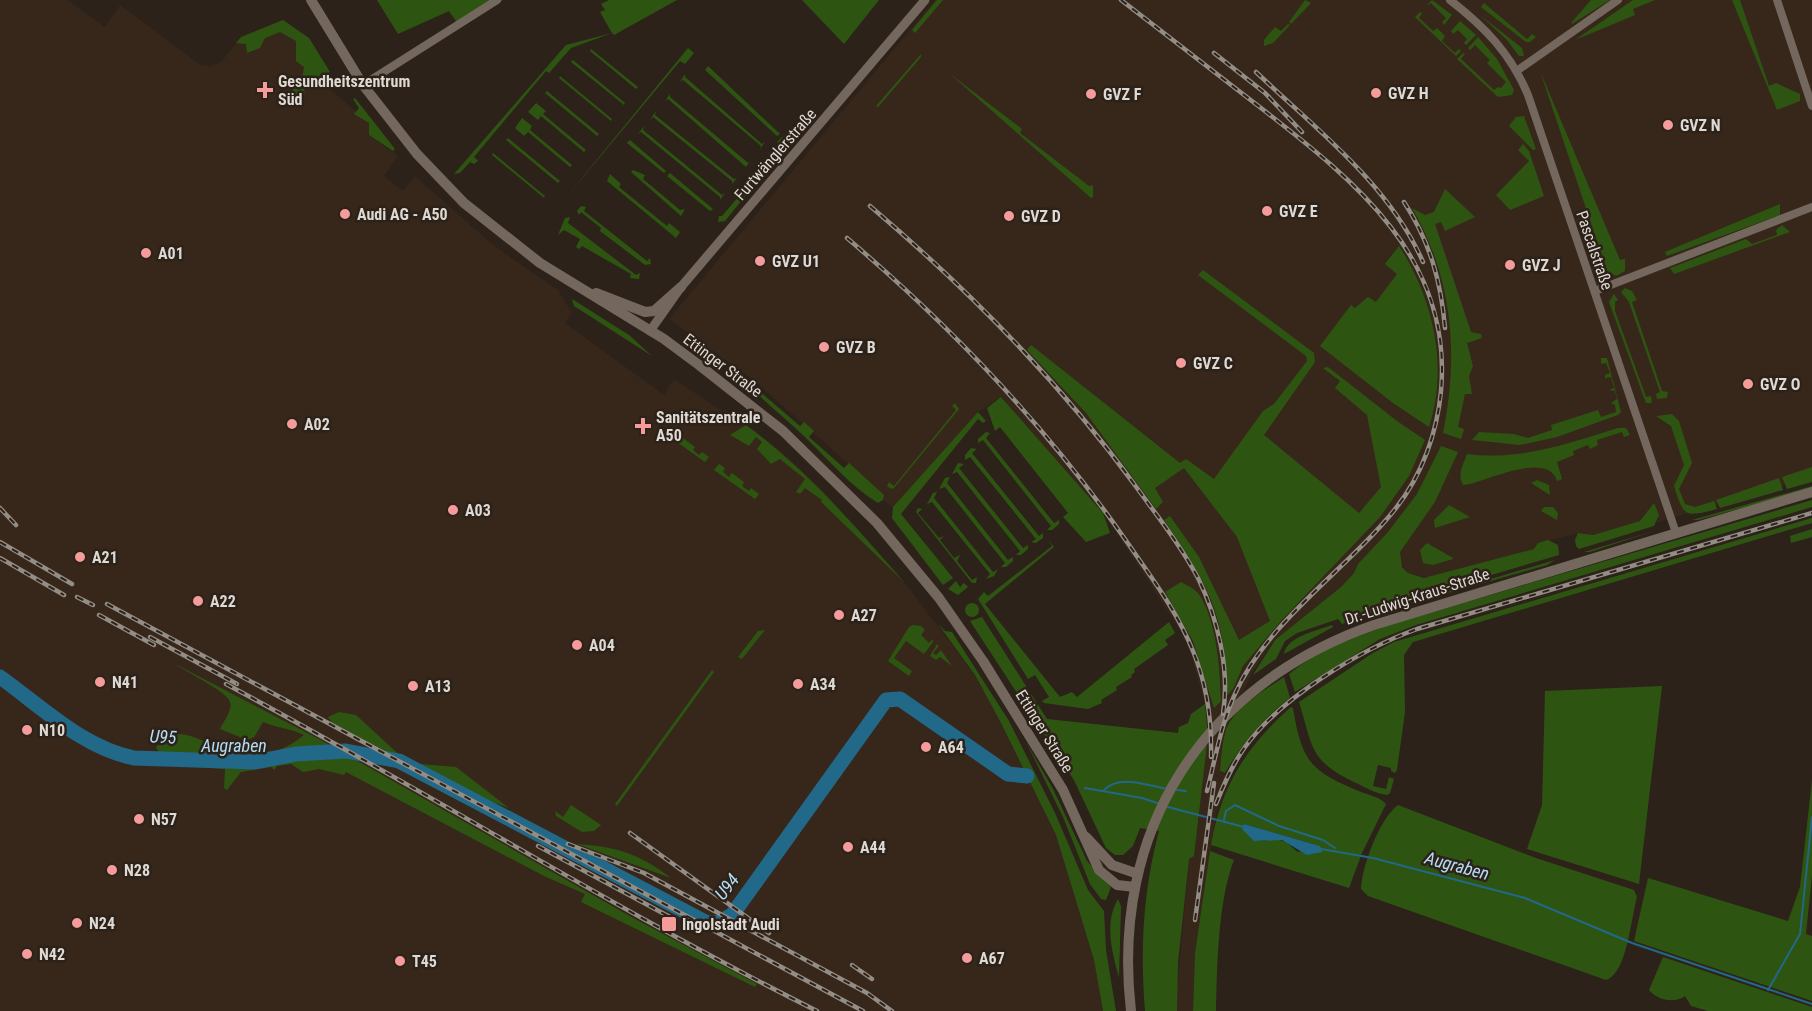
<svg xmlns="http://www.w3.org/2000/svg" width="1812" height="1011" font-family="'Roboto Condensed',sans-serif">
<rect width="100%" height="100%" fill="#2c221a"/>
<g fill="#36271a" fill-rule="evenodd">
<path d="M 0,0 L 67,0 L 105,27 L 120,5 L 202,66 L 205,64 L 209,67 L 221,62 L 241,37 L 283,20 L 309,38 L 320,55 L 315,76 L 369,123 L 369,135 L 398,156 L 384,176 L 403,191 L 415,176 L 494,246 L 558,290 L 572,313 L 565,323 L 664,395 L 674,379 L 722,411 L 725,409 L 780,450 L 823,491 L 905,583 L 975,675 L 1001,723 L 1056,835 L 1094,960 L 1103,1011 L 0,1011 Z"/>
<path d="M 935,0 L 1812,0 L 1812,477 L 1658,522 L 1640,521 L 1593,535 L 1580,533 L 1538,543 L 1534,549 L 1431,578 L 1408,573 L 1399,559 L 1358,564 L 1354,573 L 1341,587 L 1275,640 L 1253,671 L 1225,731 L 1220,771 L 1231,779 L 1217,810 L 1214,829 L 1195,953 L 1193,1011 L 1177,1011 L 1176,1002 L 1189,859 L 1194,856 L 1208,736 L 1205,704 L 1189,647 L 1176,623 L 1103,513 L 1001,397 L 978,412 L 893,507 L 883,500 L 884,495 L 867,480 L 758,384 L 669,319 ZM 1219,669 L 1220,677 L 1221,701 L 1208,684 L 1204,671 Z"/>
</g>
<g fill="#2d5511" fill-rule="evenodd">
<path d="M 377,0 L 503,0 L 460,27 L 449,11 L 398,34 Z"/>
<path d="M 609,0 L 677,0 L 614,35 L 612,33 L 571,48 L 549,73 L 546,71 L 474,157 L 478,161 L 474,164 L 470,162 L 460,173 L 454,174 L 566,45 L 612,33 L 600,12 L 605,10 L 601,4 Z"/>
<path d="M 802,0 L 879,0 L 844,44 Z"/>
<path d="M 937,0 L 943,0 L 915,33 L 912,30 Z"/>
<path d="M 1305,0 L 1311,3 L 1291,24 L 1289,22 Z"/>
<path d="M 1432,0 L 1452,15 L 1444,25 L 1442,22 L 1446,18 L 1431,3 L 1426,6 Z"/>
<path d="M 1591,0 L 1610,0 L 1572,24 L 1571,23 Z"/>
<path d="M 1633,0 L 1655,0 L 1633,9 L 1635,15 L 1575,40 Z"/>
<path d="M 1732,0 L 1740,0 L 1769,86 L 1776,83 L 1800,94 L 1800,101 L 1777,110 Z"/>
<path d="M 1484,3 L 1527,39 L 1532,34 L 1536,37 L 1530,42 L 1526,42 L 1481,7 Z"/>
<path d="M 1420,12 L 1422,13 L 1419,18 L 1433,31 L 1437,28 L 1445,36 L 1442,41 L 1455,53 L 1459,49 L 1461,51 L 1456,56 L 1415,17 Z"/>
<path d="M 1480,15 L 1522,48 L 1524,56 L 1519,56 L 1507,40 Z"/>
<path d="M 283,20 L 309,38 L 330,72 L 324,81 L 315,76 L 305,80 L 304,98 L 299,101 L 292,98 L 293,88 L 301,84 L 304,67 L 296,61 L 296,41 L 280,32 L 265,38 L 260,48 L 247,53 L 246,44 L 236,43 L 241,37 Z"/>
<path d="M 1460,21 L 1476,35 L 1466,45 L 1464,43 L 1467,39 L 1458,30 L 1453,34 L 1451,31 Z"/>
<path d="M 1288,24 L 1290,25 L 1273,43 L 1264,46 L 1264,40 L 1275,27 L 1281,31 Z"/>
<path d="M 1478,37 L 1497,59 L 1514,90 L 1512,95 L 1498,97 L 1457,59 L 1463,53 L 1465,54 L 1461,59 L 1494,90 L 1498,87 L 1501,88 L 1506,82 L 1487,63 L 1490,60 L 1475,45 L 1470,50 L 1468,48 Z"/>
<path d="M 688,48 L 694,53 L 685,64 L 680,61 L 564,200 Z"/>
<path d="M 591,49 L 596,53 L 638,87 L 636,89 L 590,51 Z"/>
<path d="M 921,54 L 921,57 L 878,107 L 876,106 Z"/>
<path d="M 573,60 L 625,103 L 624,105 L 571,62 Z"/>
<path d="M 708,66 L 780,134 L 777,136 L 705,70 Z"/>
<path d="M 1540,71 L 1620,260 L 1625,259 L 1625,271 L 1616,276 L 1607,271 Z"/>
<path d="M 949,73 L 1022,129 L 1020,133 L 1089,186 L 1093,185 L 1093,197 L 1091,198 Z"/>
<path d="M 685,74 L 685,77 L 762,144 L 765,142 L 760,149 L 761,146 L 683,80 L 680,82 Z"/>
<path d="M 560,76 L 612,119 L 611,121 L 559,78 Z"/>
<path d="M 547,91 L 599,134 L 597,136 L 545,93 Z"/>
<path d="M 670,94 L 670,97 L 748,163 L 750,161 L 746,167 L 668,99 L 665,101 Z"/>
<path d="M 355,98 L 395,149 L 393,151 L 369,135 L 369,123 L 354,114 L 359,108 L 353,99 Z"/>
<path d="M 536,103 L 546,111 L 543,114 L 586,150 L 584,152 L 541,116 L 538,120 L 528,112 Z"/>
<path d="M 656,111 L 655,115 L 734,179 L 737,178 L 732,184 L 732,181 L 653,117 L 650,120 Z"/>
<path d="M 1524,116 L 1536,149 L 1533,150 L 1509,126 L 1516,117 Z"/>
<path d="M 522,118 L 532,126 L 530,130 L 572,165 L 570,167 L 528,132 L 524,136 L 515,128 Z"/>
<path d="M 644,126 L 643,130 L 722,195 L 725,193 L 720,200 L 720,197 L 641,132 L 638,134 Z"/>
<path d="M 782,137 L 788,143 L 725,221 L 718,222 L 719,216 L 722,216 L 772,158 L 768,154 L 772,150 L 776,153 L 781,146 L 777,142 Z"/>
<path d="M 508,138 L 560,181 L 558,183 L 506,140 Z"/>
<path d="M 630,140 L 666,171 L 664,173 L 627,143 Z"/>
<path d="M 1523,144 L 1529,151 L 1544,196 L 1510,210 L 1496,195 L 1529,161 L 1518,150 Z"/>
<path d="M 493,153 L 545,196 L 544,198 L 492,155 Z"/>
<path d="M 633,170 L 645,175 L 643,179 L 680,210 L 685,209 L 681,216 L 631,172 Z"/>
<path d="M 670,173 L 713,209 L 710,211 L 667,176 Z"/>
<path d="M 610,174 L 621,184 L 619,187 L 667,226 L 669,223 L 680,232 L 676,238 L 607,181 Z"/>
<path d="M 1445,189 L 1475,217 L 1445,231 L 1441,222 L 1435,224 L 1471,332 L 1481,334 L 1482,338 L 1467,343 L 1473,366 L 1469,376 L 1472,394 L 1465,394 L 1458,427 L 1464,429 L 1461,439 L 1443,433 C 1459,353 1453,279 1412,208 L 1425,215 L 1434,212 Z"/>
<path d="M 1780,204 L 1780,215 L 1667,256 L 1665,252 Z"/>
<path d="M 581,206 L 586,207 L 584,211 L 647,261 L 650,258 L 651,264 L 645,265 L 600,231 L 601,228 L 581,212 L 579,215 L 577,211 Z"/>
<path d="M 570,217 L 568,223 L 636,275 L 640,273 L 639,279 L 630,278 L 631,274 L 582,246 L 579,249 L 576,247 L 580,239 L 564,230 L 558,235 L 565,218 Z"/>
<path d="M 1782,225 L 1790,232 L 1674,274 L 1670,268 L 1746,239 L 1752,244 L 1777,235 L 1776,230 Z"/>
<path d="M 1399,246 C 1433,298 1449,366 1429,427 L 1393,403 L 1320,346 L 1351,305 L 1355,308 L 1368,297 L 1376,302 L 1397,274 L 1385,264 Z"/>
<path d="M 1203,270 L 1314,353 L 1315,362 L 1264,435 L 1359,513 L 1381,487 L 1367,415 L 1335,388 L 1340,381 L 1323,368 L 1328,367 L 1397,421 L 1425,440 L 1409,476 L 1380,517 L 1280,622 L 1243,666 L 1233,689 L 1227,695 C 1227,617 1207,582 1164,520 L 1170,516 L 1199,557 L 1239,640 L 1270,621 L 1237,537 L 1184,468 L 1155,488 L 1163,502 L 1156,509 L 1086,413 L 1027,350 L 1031,345 L 1180,463 L 1186,459 L 1214,479 L 1263,411 L 1274,404 L 1307,361 L 1306,356 L 1198,275 Z"/>
<path d="M 1625,288 L 1632,291 L 1637,300 L 1632,302 L 1662,391 L 1668,392 L 1667,398 L 1657,399 L 1656,394 L 1660,392 L 1629,302 L 1621,292 Z"/>
<path d="M 1614,294 L 1618,300 L 1615,302 L 1615,311 L 1646,397 L 1651,396 L 1652,403 L 1646,403 L 1609,302 Z"/>
<path d="M 572,299 L 629,335 L 652,356 L 574,306 Z"/>
<path d="M 1601,358 L 1607,358 L 1621,412 L 1618,415 L 1557,437 L 1520,445 L 1472,440 L 1479,432 L 1514,434 L 1528,438 L 1552,430 L 1551,425 L 1598,410 L 1601,417 L 1616,412 L 1615,405 L 1611,403 L 1617,399 L 1615,391 L 1609,390 L 1614,388 L 1611,377 L 1605,378 L 1605,375 L 1610,373 L 1606,363 L 1601,364 Z"/>
<path d="M 744,378 L 800,426 L 804,422 L 814,431 L 809,437 L 844,468 L 849,463 L 884,495 L 883,500 L 878,503 C 850,486 829,460 805,437 C 785,417 761,401 744,378 Z"/>
<path d="M 1001,397 L 1103,513 L 1110,533 L 1086,542 L 1063,517 L 1068,513 L 1000,427 L 995,431 L 987,408 Z"/>
<path d="M 955,403 L 959,409 L 894,488 L 891,489 L 887,486 L 889,482 L 894,486 L 956,410 L 952,406 Z"/>
<path d="M 978,412 L 986,421 L 983,423 L 978,419 L 901,514 L 953,578 L 943,585 L 892,518 L 893,507 Z"/>
<path d="M 1672,414 L 1679,421 L 1692,463 L 1679,489 L 1685,504 L 1695,507 L 1714,501 L 1717,509 C 1685,517 1684,518 1674,486 L 1684,465 L 1671,426 L 1656,416 Z"/>
<path d="M 746,425 C 807,470 855,526 905,583 L 821,502 L 822,500 L 805,488 L 800,494 L 796,492 L 805,479 L 780,459 L 771,464 L 757,449 L 762,442 L 756,437 L 749,446 L 730,435 Z"/>
<path d="M 668,427 L 680,441 L 683,438 L 695,447 L 693,450 L 699,455 L 702,452 L 709,457 L 705,462 L 664,433 Z"/>
<path d="M 1618,428 L 1626,428 L 1630,435 L 1624,437 L 1622,432 L 1597,440 L 1598,445 L 1590,449 L 1588,445 L 1573,451 L 1574,455 L 1557,462 L 1562,479 L 1557,481 C 1549,452 1492,478 1470,484 L 1463,485 C 1457,475 1463,465 1467,454 C 1519,461 1567,444 1618,428 Z"/>
<path d="M 986,432 L 990,433 L 986,438 L 1054,523 L 1059,520 L 1059,524 L 1052,530 L 1047,530 L 1051,526 L 983,440 L 978,443 L 978,439 Z"/>
<path d="M 1441,446 L 1458,452 L 1435,502 L 1400,552 L 1402,567 L 1408,573 L 1424,578 L 1534,549 L 1538,543 L 1548,540 L 1558,545 L 1559,555 L 1424,595 L 1342,624 L 1338,619 L 1297,633 L 1285,641 L 1276,659 L 1253,675 L 1275,640 L 1341,587 L 1354,573 L 1358,564 L 1388,532 L 1417,494 Z"/>
<path d="M 971,448 L 977,449 L 972,453 L 1039,536 L 1043,533 L 1043,538 L 1036,543 L 1031,542 L 1036,539 L 970,457 L 965,460 L 965,455 Z"/>
<path d="M 958,463 L 964,464 L 959,468 L 1023,548 L 1028,545 L 1028,549 L 1021,555 L 1016,555 L 1020,551 L 957,472 L 952,474 Z"/>
<path d="M 719,464 L 725,468 L 723,472 L 729,477 L 732,473 L 744,482 L 742,486 L 749,491 L 751,488 L 759,494 L 755,499 L 714,470 Z"/>
<path d="M 1812,467 L 1812,482 L 1787,489 L 1782,477 Z"/>
<path d="M 950,477 L 947,483 L 1008,560 L 1013,557 L 1013,561 L 1006,567 L 1001,567 L 1005,563 L 945,487 L 939,489 L 945,478 Z"/>
<path d="M 1779,478 L 1783,490 L 1720,508 L 1716,500 Z"/>
<path d="M 1537,480 L 1549,485 L 1550,495 L 1531,483 Z"/>
<path d="M 1812,486 L 1812,489 L 1698,520 L 1692,520 Z"/>
<path d="M 937,492 L 934,498 L 993,572 L 998,569 L 994,576 L 986,579 L 990,574 L 932,502 L 927,504 L 933,493 Z"/>
<path d="M 1812,500 L 1812,507 L 1416,625 L 1380,639 L 1295,692 L 1289,674 C 1318,650 1354,638 1389,625 Z"/>
<path d="M 1654,503 L 1659,515 L 1654,526 L 1579,549 L 1576,546 L 1575,540 L 1578,533 L 1593,535 L 1640,521 Z"/>
<path d="M 1449,505 L 1470,517 L 1435,528 L 1434,520 Z"/>
<path d="M 1544,507 L 1553,507 L 1558,513 L 1557,520 L 1541,511 Z"/>
<path d="M 918,508 L 922,509 L 918,513 L 939,538 L 944,536 L 940,540 L 954,558 L 960,555 L 957,561 L 972,580 L 977,577 L 976,583 L 972,583 L 916,512 Z"/>
<path d="M 1812,518 L 1812,523 L 1413,642 L 1404,655 L 1405,712 L 1397,770 L 1395,773 L 1391,771 L 1391,768 L 1378,765 L 1373,786 L 1386,789 L 1389,777 L 1394,779 L 1390,793 L 1387,795 C 1376,794 1365,787 1356,783 C 1309,761 1313,747 1299,702 L 1373,653 L 1394,642 Z"/>
<path d="M 1812,529 L 1812,537 L 1791,543 L 1790,536 Z"/>
<path d="M 1657,530 L 1590,552 L 1584,552 Z"/>
<path d="M 1048,540 L 1054,547 L 985,604 L 1060,697 L 1072,692 L 1077,697 L 1169,622 L 1175,633 L 1165,640 L 1168,645 L 1134,669 L 1135,672 L 1131,675 L 1132,677 L 1116,687 L 1117,690 L 1101,700 L 1102,703 L 1088,709 L 1044,703 L 1042,701 L 1049,697 L 1035,675 L 1028,679 L 978,599 L 984,592 L 988,596 L 1052,546 Z"/>
<path d="M 1427,543 L 1453,558 L 1453,559 L 1433,565 L 1423,563 L 1420,550 Z"/>
<path d="M 1555,560 L 1547,565 L 1406,605 L 1420,600 Z"/>
<path d="M 956,581 L 960,587 L 964,583 L 968,587 L 958,595 L 948,589 Z"/>
<path d="M 1181,582 C 1188,586 1196,589 1200,596 C 1217,623 1220,670 1221,701 L 1214,708 L 1193,641 L 1165,592 Z"/>
<circle cx="972" cy="610" r="7"/>
<path d="M 982,617 L 1047,719 L 1178,733 L 1179,727 L 1188,723 L 1191,714 L 1205,704 L 1208,736 L 1194,856 L 1189,859 L 1178,963 L 1177,1011 L 1145,1011 C 1140,950 1143,890 1159,831 L 1140,828 L 1133,846 L 1123,855 L 1115,855 L 1106,848 L 1074,780 L 970,621 Z"/>
<path d="M 938,624 L 945,631 L 952,632 L 1009,721 L 1055,813 L 1088,890 L 1104,911 L 1106,950 L 1116,1011 L 1103,1011 L 1094,960 L 1056,835 L 1001,723 L 975,675 Z"/>
<path d="M 913,625 L 921,626 L 925,630 L 921,635 L 929,643 L 933,639 L 933,642 L 924,654 L 906,641 L 894,658 L 912,671 L 909,676 L 888,661 L 909,627 Z"/>
<path d="M 1332,625 L 1333,627 L 1284,654 C 1287,636 1317,631 1332,625 Z"/>
<path d="M 765,630 L 742,659 L 738,657 L 758,631 Z"/>
<path d="M 937,644 L 939,646 L 933,653 L 936,655 L 941,650 L 952,666 L 940,657 L 936,660 L 930,656 Z"/>
<path d="M 175,664 L 319,739 L 635,919 L 757,984 L 755,987 L 581,902 L 585,894 L 544,876 L 346,772 L 344,775 L 319,769 L 303,772 L 291,764 L 277,766 L 274,770 L 271,767 L 241,772 L 227,790 L 224,788 L 225,769 L 166,765 L 156,747 L 168,735 C 182,732 191,736 204,741 C 245,757 267,764 304,735 C 290,728 277,728 263,722 L 254,737 L 247,740 L 220,729 C 223,722 233,710 230,702 C 228,692 186,672 175,664 Z"/>
<path d="M 712,670 L 714,672 L 617,806 L 615,804 Z"/>
<path d="M 1284,677 L 1290,698 C 1263,718 1242,744 1225,773 L 1220,771 C 1221,759 1222,745 1225,733 C 1231,709 1265,690 1284,677 Z"/>
<path d="M 1662,686 L 1639,884 L 1527,849 L 1542,805 L 1545,691 Z"/>
<path d="M 1291,707 L 1293,708 C 1302,763 1311,771 1361,792 C 1370,795 1381,798 1386,804 L 1362,853 L 1349,888 L 1211,845 C 1221,786 1246,747 1291,707 ZM 1244,824 L 1320,846 L 1298,852 C 1293,849 1288,842 1283,841 C 1263,835 1255,852 1244,824 Z"/>
<path d="M 339,712 L 356,715 L 408,763 L 456,767 L 509,808 L 453,787 L 332,723 L 328,717 Z"/>
<path d="M 1026,742 L 1053,789 L 1087,861 L 1111,887 L 1106,900 L 1101,899 L 1090,884 L 1063,817 Z"/>
<path d="M 1812,780 L 1812,875 L 1806,934 L 1812,936 L 1812,1001 L 1634,941 L 1648,878 L 1788,921 L 1800,887 Z"/>
<path d="M 571,805 L 601,825 L 594,831 L 582,832 L 556,816 L 555,811 L 563,817 Z"/>
<path d="M 1398,805 L 1536,858 L 1634,890 L 1637,897 C 1631,918 1627,974 1606,980 L 1368,896 L 1361,889 C 1362,867 1379,819 1398,805 Z"/>
<path d="M 577,844 C 617,847 638,853 671,878 Z"/>
<path d="M 1210,851 L 1234,860 C 1218,900 1217,967 1216,1011 L 1193,1011 L 1195,953 Z"/>
<path d="M 1118,899 L 1121,906 L 1119,978 C 1112,953 1104,922 1118,899 Z"/>
<path d="M 1663,957 L 1812,1007 L 1812,1011 L 1708,1011 L 1691,1006 L 1685,996 C 1674,1004 1657,1000 1649,990 Z"/>
</g>
<path fill="#226888" d="M 1244,824 L 1320,846 L 1322,852 L 1307,855 L 1282,840 L 1254,841 L 1242,829 Z"/>
<g fill="none" stroke-linecap="round" stroke-linejoin="round">
<g stroke="#226888" stroke-width="2">
<path d="M 157,758 L 208,757 L 255,762 L 311,754"/>
<path d="M 1019,776 L 1027,776"/>
<path d="M 1085,788 L 1142,798 L 1160,804"/>
<path d="M 1177,790 L 1186,791"/>
<path d="M 1103,791 C 1119,773 1148,786 1168,789"/>
<path d="M 1168,807 L 1244,827"/>
<path d="M 1224,820 L 1226,811 L 1235,805 L 1279,826 L 1323,840 L 1335,848"/>
<path d="M 1321,849 L 1373,858 L 1525,898 L 1632,943 L 1812,1004"/>
<path d="M 1768,990 L 1800,934 L 1812,817"/>
</g>
<path stroke="#226888" stroke-width="15" d="M 0,677 C 42,707 83,748 134,758 L 255,762 L 296,754 L 346,751 L 399,761 L 707,923 L 717,923 L 732,915 L 886,700 L 900,699 L 1008,774 L 1027,776"/>
<g stroke="#74685e" stroke-width="8">
<path d="M 1450,0 C 1485,27 1511,54 1528,95 L 1676,533"/>
<path d="M 1777,0 L 1812,106"/>
<path d="M 1518,70 L 1618,0"/>
<path d="M 363,85 L 497,0"/>
<path d="M 1595,291 L 1812,207"/>
</g>
<path stroke="#74685e" stroke-width="9" d="M 650,331 L 681,287 L 925,0"/>
<g stroke="#74685e" stroke-width="10">
<path d="M 311,0 L 363,85 L 417,154 L 464,203 L 540,263 L 664,339 L 699,365 L 783,431 L 877,523 L 939,598 L 983,661 L 1063,790 L 1099,870 L 1117,885 L 1135,887"/>
<path d="M 596,293 L 645,312 L 654,311 L 681,287"/>
<path d="M 1086,837 L 1112,865 L 1138,874"/>
<path d="M 1131,1011 C 1110,830 1203,685 1374,625 L 1812,492"/>
</g>
<defs>
<g id="rail">
<path d="M 1121,0 C 1168,36 1214,72 1261,108 C 1355,181 1453,258 1441,391 C 1437,433 1422,475 1396,508 C 1347,570 1267,621 1235,694 C 1221,724 1215,760 1207,791"/>
<path d="M 1214,53 L 1265,93 L 1302,132"/>
<path d="M 1256,72 C 1317,130 1389,184 1423,262"/>
<path d="M 1404,202 C 1430,242 1441,281 1445,328"/>
<path d="M 870,206 C 969,290 1060,382 1137,488 C 1158,517 1181,546 1198,578 C 1218,619 1230,669 1223,714"/>
<path d="M 847,238 C 953,328 1048,428 1127,542 C 1151,577 1177,611 1193,651 C 1207,685 1212,721 1211,757"/>
<path d="M 0,508 L 16,525"/>
<path d="M 0,542 L 72,584"/>
<path d="M 0,558 L 64,595"/>
<path d="M 77,597 L 93,605"/>
<path d="M 107,604 L 863,1011"/>
<path d="M 99,615 L 154,645"/>
<path d="M 150,637 L 237,684"/>
<path d="M 226,684 C 425,790 615,910 817,1011"/>
<path d="M 1216,804 C 1224,784 1232,765 1245,747 C 1280,698 1361,649 1417,629 L 1812,513"/>
<path d="M 630,833 L 769,933"/>
<path d="M 568,844 L 644,873 L 867,993 L 892,1011"/>
<path d="M 538,846 L 670,917"/>
<path d="M 1195,920 L 1214,783"/>
<path d="M 852,965 L 872,979"/>
</g>
</defs>
<use href="#rail" stroke="#948d86" stroke-width="4.5"/>
<use href="#rail" stroke="#2c221a" stroke-width="2" stroke-dasharray="7" stroke-linecap="butt"/>
</g>
<g fill="#f59b9a" stroke="#2c221a" stroke-width="2">
<path d="M262 81h6v6h6v6h-6v6h-6v-6h-6v-6h6z"/>
<circle cx="1376" cy="93" r="6"/>
<circle cx="1091" cy="94" r="6"/>
<circle cx="1668" cy="125" r="6"/>
<circle cx="1267" cy="211" r="6"/>
<circle cx="345" cy="214" r="6"/>
<circle cx="1009" cy="216" r="6"/>
<circle cx="146" cy="253" r="6"/>
<circle cx="760" cy="261" r="6"/>
<circle cx="1510" cy="265" r="6"/>
<circle cx="824" cy="347" r="6"/>
<circle cx="1181" cy="363" r="6"/>
<circle cx="1748" cy="384" r="6"/>
<circle cx="292" cy="424" r="6"/>
<path d="M640 417h6v6h6v6h-6v6h-6v-6h-6v-6h6z"/>
<circle cx="453" cy="510" r="6"/>
<circle cx="80" cy="557" r="6"/>
<circle cx="198" cy="601" r="6"/>
<circle cx="839" cy="615" r="6"/>
<circle cx="577" cy="645" r="6"/>
<circle cx="100" cy="682" r="6"/>
<circle cx="798" cy="684" r="6"/>
<circle cx="413" cy="686" r="6"/>
<circle cx="27" cy="730" r="6"/>
<circle cx="926" cy="747" r="6"/>
<circle cx="139" cy="819" r="6"/>
<circle cx="848" cy="847" r="6"/>
<circle cx="112" cy="870" r="6"/>
<circle cx="77" cy="923" r="6"/>
<rect x="661" y="916" width="16" height="16" rx="3"/>
<circle cx="27" cy="954" r="6"/>
<circle cx="967" cy="958" r="6"/>
<circle cx="400" cy="961" r="6"/>
</g>
<g text-anchor="middle" stroke-width="5" stroke-linejoin="round" paint-order="stroke">
<g font-size="16" font-weight="bold" fill="#dfd9d3" stroke="#2c221a" text-anchor="start">
<text x="278" y="87">Gesundheitszentrum<tspan x="278" dy="18">Süd</tspan></text>
<text x="1388" y="99">GVZ H</text>
<text x="1103" y="100">GVZ F</text>
<text x="1680" y="131">GVZ N</text>
<text x="1279" y="217">GVZ E</text>
<text x="357" y="220">Audi AG - A50</text>
<text x="1021" y="222">GVZ D</text>
<text x="158" y="259">A01</text>
<text x="772" y="267">GVZ U1</text>
<text x="1522" y="271">GVZ J</text>
<text x="836" y="353">GVZ B</text>
<text x="1193" y="369">GVZ C</text>
<text x="1760" y="390">GVZ O</text>
<text x="656" y="423">Sanitätszentrale<tspan x="656" dy="18">A50</tspan></text>
<text x="304" y="430">A02</text>
<text x="465" y="516">A03</text>
<text x="92" y="563">A21</text>
<text x="210" y="607">A22</text>
<text x="851" y="621">A27</text>
<text x="589" y="651">A04</text>
<text x="112" y="688">N41</text>
<text x="810" y="690">A34</text>
<text x="425" y="692">A13</text>
<text x="39" y="736">N10</text>
<text x="938" y="753">A64</text>
<text x="151" y="825">N57</text>
<text x="860" y="853">A44</text>
<text x="124" y="876">N28</text>
<text x="89" y="929">N24</text>
<text x="682" y="930">Ingolstadt Audi</text>
<text x="39" y="960">N42</text>
<text x="979" y="964">A67</text>
<text x="412" y="967">T45</text>
</g>
<g font-size="16" fill="#dfd9d3" stroke="#2c221a">
<text transform="translate(775 154) rotate(-49)" y="6">Furtwänglerstraße</text>
<text transform="translate(1595 250) rotate(71)" y="6">Pascalstraße</text>
<text transform="translate(723 365) rotate(37)" y="6">Ettinger Straße</text>
<text transform="translate(1417 596) rotate(-18)" y="6">Dr.-Ludwig-Kraus-Straße</text>
<text transform="translate(1045 731) rotate(58)" y="6">Ettinger Straße</text>
</g>
<g font-size="18" font-style="italic" fill="#b3ddf4" stroke="#2c221a">
<text transform="translate(163 737) rotate(3)" y="6">U95</text>
<text x="234" y="752">Augraben</text>
<text transform="translate(1457 866) rotate(15)" y="6">Augraben</text>
<text transform="translate(727 887) rotate(-52)" y="6">U94</text>
</g>
</g>
</svg>
